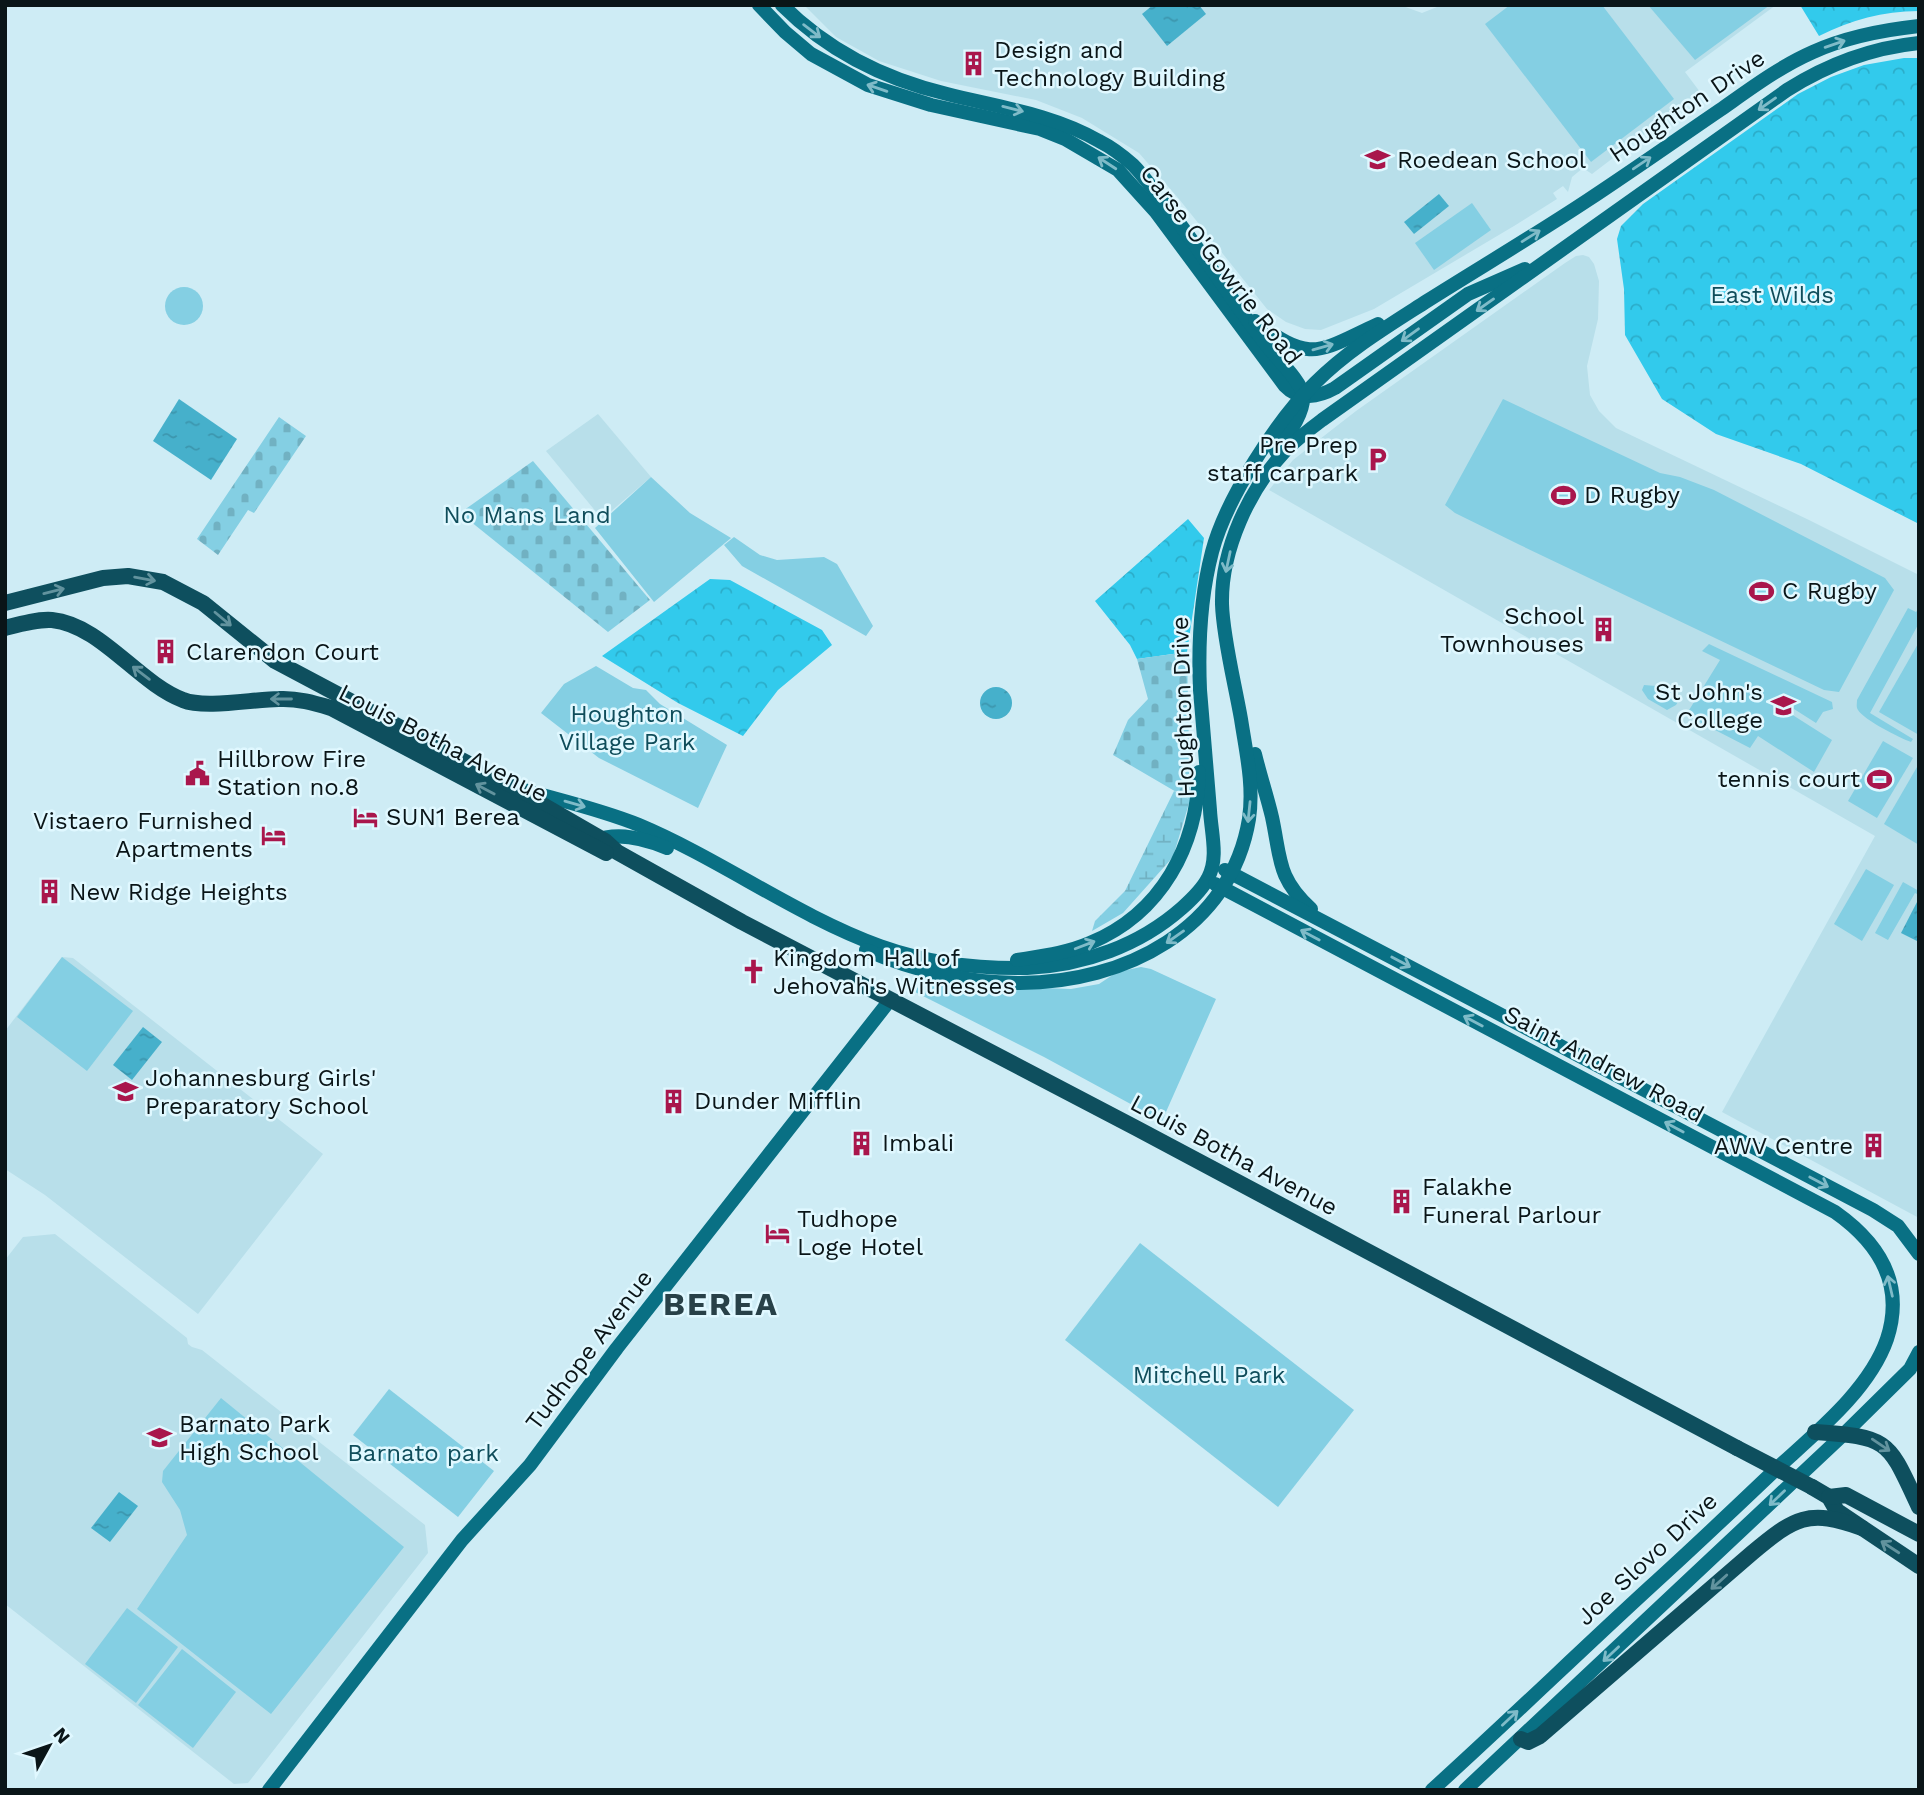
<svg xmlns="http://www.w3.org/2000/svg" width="1924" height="1795" font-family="'Work Sans',sans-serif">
<defs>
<pattern id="forest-crowns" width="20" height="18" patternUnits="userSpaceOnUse" patternTransform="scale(1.75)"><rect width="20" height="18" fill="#32caec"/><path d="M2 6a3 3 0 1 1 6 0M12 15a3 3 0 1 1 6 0" fill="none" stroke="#2badca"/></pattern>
<pattern id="wetland-marsh" width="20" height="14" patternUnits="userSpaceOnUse" patternTransform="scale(1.75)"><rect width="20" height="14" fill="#84cfe3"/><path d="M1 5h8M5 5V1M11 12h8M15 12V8" fill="none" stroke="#71b1c2"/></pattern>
<pattern id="cemetery-stones" width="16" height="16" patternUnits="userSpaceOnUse" patternTransform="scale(1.75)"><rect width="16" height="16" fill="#84cfe3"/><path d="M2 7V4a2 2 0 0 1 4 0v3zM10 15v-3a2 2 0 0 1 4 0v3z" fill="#71b1c2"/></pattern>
<pattern id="water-ripples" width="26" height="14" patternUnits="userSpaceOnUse" patternTransform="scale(1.75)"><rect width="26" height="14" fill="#46b0cb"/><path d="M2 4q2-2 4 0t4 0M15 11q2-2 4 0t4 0" fill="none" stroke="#3c96ae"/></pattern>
</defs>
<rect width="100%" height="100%" fill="#ceecf5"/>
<g fill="#b8dfea">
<path d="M 804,5 L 1400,5 L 1422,13 L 1442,5 L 1776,5 L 1685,72 L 1700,92 L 1592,174 L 1583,168 L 1572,177 L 1568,192 L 1563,186 L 1553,193 L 1557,199 L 1514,226 L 1374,309 L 1321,330 L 1305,329 L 1286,322 L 1267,309 L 1179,199 L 1139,153 L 1082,118 L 1036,100 L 941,81 L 879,61 L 836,37 Z"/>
<path d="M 1583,255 L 1589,257 L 1594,264 L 1599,281 L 1598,319 L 1587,366 L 1590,395 L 1599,411 L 1616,428 L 1809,520 L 1919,575 L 1919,1218 L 1722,1112 L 1875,836 L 1269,490 L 1293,460 L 1356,411 L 1565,263 L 1576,256 Z"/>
<path d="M 598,414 L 651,477 L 602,519 L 546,451 Z"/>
<path d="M 62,957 L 73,958 L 323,1154 L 198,1314 L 45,1195 L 5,1169 L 5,1031 Z"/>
<path d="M 55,1234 L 187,1338 L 188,1344 L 192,1347 L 202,1350 L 425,1525 L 428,1553 L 248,1783 L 234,1784 L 5,1604 L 5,1260 L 23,1237 Z"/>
</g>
<g fill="#84cfe3">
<path d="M 1510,5 L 1602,5 L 1674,99 L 1591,162 L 1485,24 Z"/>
<path d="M 1648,5 L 1770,5 L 1695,60 Z"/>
<path d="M 1472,203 L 1491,230 L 1434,270 L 1415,243 Z"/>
<circle cx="184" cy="306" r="19"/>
<path d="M 1503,399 L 1660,473 L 1680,477 L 1714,490 L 1885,578 L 1894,590 L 1839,692 L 1824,690 L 1520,545 L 1455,513 L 1445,505 Z"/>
<path d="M 651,477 L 690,513 L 731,538 L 654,602 L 595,528 Z"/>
<path d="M 734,537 L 760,555 L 777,560 L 824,557 L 837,564 L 873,626 L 866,636 L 742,566 L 724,545 Z"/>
<path d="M 1908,608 L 1916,612 L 1919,608 L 1919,623 L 1870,713 L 1913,739 L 1911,742 C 1900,738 1864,720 1858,710 C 1856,707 1857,704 1857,700 Z"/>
<path d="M 1919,642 L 1919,735 L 1879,712 Z"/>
<path d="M 1709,644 L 1832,702 L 1833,709 L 1823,712 L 1816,723 L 1794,709 L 1791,714 L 1832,740 L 1814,772 L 1758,736 L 1750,748 L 1686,715 L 1720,660 L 1702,651 Z"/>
<path d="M 596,666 L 633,688 L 646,690 L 660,704 L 727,745 L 698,808 L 599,758 L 541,713 L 564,684 Z"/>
<path d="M 1659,682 L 1676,694 L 1679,700 L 1676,705 L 1667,710 L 1648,699 L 1642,690 L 1644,685 L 1656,686 Z"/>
<path d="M 1883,741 L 1913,758 L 1877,818 L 1848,801 Z"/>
<path d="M 1917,767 L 1919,768 L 1919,845 L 1884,824 Z"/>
<path d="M 1866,869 L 1894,885 L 1862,941 L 1834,924 Z"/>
<path d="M 1903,882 L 1919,891 L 1919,895 L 1915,893 L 1888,940 L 1875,933 Z"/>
<path d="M 62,957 L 133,1011 L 87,1071 L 17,1017 Z"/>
<path d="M 1141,967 L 1151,969 L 1216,999 L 1162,1121 L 1044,1057 L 915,992 L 926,974 L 1014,987 L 1071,989 L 1099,984 L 1117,972 Z"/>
<path d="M 1140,1243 L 1354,1410 L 1278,1507 L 1065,1340 Z"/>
<path d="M 389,1389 L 494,1471 L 458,1517 L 353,1435 Z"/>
<path d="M 221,1398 L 404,1547 L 271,1714 L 137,1609 L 187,1535 L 180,1510 L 162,1482 L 163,1471 Z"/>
<path d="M 127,1608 L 178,1647 L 136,1703 L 85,1664 Z"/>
<path d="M 182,1649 L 236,1692 L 193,1748 L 138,1705 Z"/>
</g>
<g fill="url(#forest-crowns)">
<path d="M 1800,5 L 1919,5 L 1919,11 C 1882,11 1852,20 1819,36 Z"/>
<path d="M 1904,58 L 1919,58 L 1919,524 L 1801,464 L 1716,434 L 1662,399 L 1625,335 L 1624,289 L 1617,239 L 1621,226 L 1643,204 L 1798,94 L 1831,77 L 1864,65 Z"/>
<path d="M 1188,519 L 1204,538 L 1187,652 L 1137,659 L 1130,645 L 1095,601 Z"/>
<path d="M 710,579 L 730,580 L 822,630 L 832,645 L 778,690 L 743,736 L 678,703 L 602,656 Z"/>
</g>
<path fill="url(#wetland-marsh)" d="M 1174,791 L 1190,800 L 1173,857 L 1123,913 L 1092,931 L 1095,921 L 1125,891 Z"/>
<g fill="url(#cemetery-stones)">
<path d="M 279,417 L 306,436 L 254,513 L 248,510 L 218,555 L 197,539 Z"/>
<path d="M 533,461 L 650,600 L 608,632 L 460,513 Z"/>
<path d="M 1187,652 L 1190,800 L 1113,755 L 1128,720 L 1148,699 L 1137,659 Z"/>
</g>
<g fill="url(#water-ripples)">
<path d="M 1153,5 L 1199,5 L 1206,14 L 1167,46 L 1142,14 Z"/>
<path d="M 1439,194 L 1449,206 L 1414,234 L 1404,222 Z"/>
<path d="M 179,399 L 237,439 L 211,480 L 153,441 Z"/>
<circle cx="996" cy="703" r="16"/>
<path d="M 1917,902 L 1919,903 L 1919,942 L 1901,933 Z"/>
<path d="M 143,1027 L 162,1042 L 132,1080 L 113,1065 Z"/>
<path d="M 119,1492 L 138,1506 L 110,1542 L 91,1528 Z"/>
</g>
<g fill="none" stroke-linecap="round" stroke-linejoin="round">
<g stroke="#097084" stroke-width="14">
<path d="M 759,5 L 785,32 L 811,54 L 868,85 L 931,105 L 1040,129 L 1065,139 L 1118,170 L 1156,212 L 1285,386 C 1299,401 1319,397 1335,388 L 1468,294 L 1525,269"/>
<path d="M 782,5 C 828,51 884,79 947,94 C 998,107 1052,114 1099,141 C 1111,147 1123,156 1133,165 C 1143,175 1151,187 1160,198 C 1199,246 1230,300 1269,348 C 1278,360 1301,381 1303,395 C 1305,414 1286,437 1276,451"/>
<path d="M 1255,321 C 1312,365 1319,351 1378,324"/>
<path d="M 1255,754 C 1260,775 1267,796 1272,817 C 1281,859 1277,878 1311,909"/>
<path d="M 524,790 C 563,801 602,810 639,825 C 720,859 797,916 880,946 C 925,962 978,969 1027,968 C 1084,965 1139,946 1182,908 C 1191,900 1202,890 1208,878 C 1219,858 1211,832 1210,810 C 1207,770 1203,730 1200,690 C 1198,643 1200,598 1212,552 C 1226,499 1276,421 1315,383 C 1348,350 1388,326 1427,301 C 1481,267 1535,235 1588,200 C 1632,171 1676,140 1720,110 C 1750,89 1779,67 1813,52 C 1846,37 1882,30 1919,26"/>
<path d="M 595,841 C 618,831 645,839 667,848"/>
<path d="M 1225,870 L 1873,1210 L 1898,1226 L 1919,1254"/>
<path d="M 1215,884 L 1835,1212 C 1879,1243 1905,1284 1887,1339 C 1869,1391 1814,1434 1774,1471 C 1733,1510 1692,1549 1650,1587 C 1577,1654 1506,1723 1432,1790"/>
<path d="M 866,950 C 915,971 966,983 1020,983 C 1124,983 1231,929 1249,819 C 1254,785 1246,752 1241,719 C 1235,684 1223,638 1222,604 C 1221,550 1249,489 1286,450 C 1297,439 1310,429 1322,420 L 1787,90 C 1828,64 1871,48 1919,43"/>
<path d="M 1017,960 C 1042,956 1067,953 1090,943 C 1162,913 1197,846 1199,772"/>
<path d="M 269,1790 L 462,1540 L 530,1465 L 617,1348 L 890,1000"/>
<path d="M 1465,1790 L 1844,1434 L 1910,1369 L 1919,1352"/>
</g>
<g stroke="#0e4f5e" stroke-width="16">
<path d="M 5,603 L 103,578 L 128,576 L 163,582 L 203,603 L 275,661 L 501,781 L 605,841 L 617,852 L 742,922 L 1136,1128 L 1737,1448"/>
<path d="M 5,628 C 20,624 37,619 52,620 C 101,625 138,683 183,700 C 205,709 254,699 279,699 C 297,698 314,703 331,708 L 606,853"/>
<path d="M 1815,1432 C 1891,1437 1888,1441 1919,1507"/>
<path d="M 1812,1487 L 1829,1497 L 1837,1511 L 1919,1566"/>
<path d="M 1829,1497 L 1846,1495 L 1919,1534"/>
<path d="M 1521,1739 L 1528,1742 L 1540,1736 L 1752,1553 C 1794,1518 1808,1508 1862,1528"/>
</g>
<path stroke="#0e4f5e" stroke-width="16" d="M 1737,1448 L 1812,1487"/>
</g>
<defs><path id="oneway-shaft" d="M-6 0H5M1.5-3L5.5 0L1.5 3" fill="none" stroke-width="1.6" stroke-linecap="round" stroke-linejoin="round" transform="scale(1.75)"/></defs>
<g stroke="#7fbbc8">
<use href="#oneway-shaft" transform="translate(812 31) rotate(37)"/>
<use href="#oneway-shaft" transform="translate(1835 44) rotate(-19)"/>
<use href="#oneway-shaft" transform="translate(877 88) rotate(-161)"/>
<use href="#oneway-shaft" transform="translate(1767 104) rotate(145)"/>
<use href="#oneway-shaft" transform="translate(1013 109) rotate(14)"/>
<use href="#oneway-shaft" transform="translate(1107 163) rotate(-147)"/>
<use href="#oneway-shaft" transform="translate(1642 163) rotate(-34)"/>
<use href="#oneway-shaft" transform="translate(1531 236) rotate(-32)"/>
<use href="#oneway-shaft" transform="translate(1485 305) rotate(145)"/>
<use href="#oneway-shaft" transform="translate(1410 335) rotate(144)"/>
<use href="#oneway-shaft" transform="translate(1323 347) rotate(-16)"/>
<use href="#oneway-shaft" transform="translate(1228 562) rotate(102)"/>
<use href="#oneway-shaft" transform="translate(575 804) rotate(16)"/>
<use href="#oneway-shaft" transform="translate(1249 812) rotate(96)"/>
<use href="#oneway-shaft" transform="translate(1310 935) rotate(-152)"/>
<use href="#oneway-shaft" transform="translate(1175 937) rotate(145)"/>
<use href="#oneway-shaft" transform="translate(1085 945) rotate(-21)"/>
<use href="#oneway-shaft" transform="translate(1401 962) rotate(28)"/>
<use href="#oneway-shaft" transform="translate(1473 1021) rotate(-152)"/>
<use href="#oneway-shaft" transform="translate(1674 1127) rotate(-152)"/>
<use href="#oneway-shaft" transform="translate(1819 1182) rotate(28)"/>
<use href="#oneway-shaft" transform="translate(1890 1286) rotate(-103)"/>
<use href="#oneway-shaft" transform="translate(1777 1498) rotate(136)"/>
<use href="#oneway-shaft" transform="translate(1611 1654) rotate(137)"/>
<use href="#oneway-shaft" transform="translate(1510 1718) rotate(-43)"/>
</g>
<g stroke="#62939e">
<use href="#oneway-shaft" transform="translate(145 579) rotate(10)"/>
<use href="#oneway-shaft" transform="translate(54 591) rotate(-14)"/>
<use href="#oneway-shaft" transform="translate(223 619) rotate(40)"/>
<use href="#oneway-shaft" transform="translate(141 673) rotate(-143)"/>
<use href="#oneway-shaft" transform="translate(281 699) rotate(180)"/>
<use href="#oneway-shaft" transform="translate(485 789) rotate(-152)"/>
<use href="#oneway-shaft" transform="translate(1881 1445) rotate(34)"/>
<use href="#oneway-shaft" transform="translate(1890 1547) rotate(-147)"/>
<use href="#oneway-shaft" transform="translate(1719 1582) rotate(138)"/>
</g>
<defs>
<symbol id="building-bare" viewBox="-9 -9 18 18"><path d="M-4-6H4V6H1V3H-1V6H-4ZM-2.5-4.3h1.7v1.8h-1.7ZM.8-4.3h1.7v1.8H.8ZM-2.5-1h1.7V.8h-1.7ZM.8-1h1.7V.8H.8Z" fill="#a9164c" stroke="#e0f8ff" stroke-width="2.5" paint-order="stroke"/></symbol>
<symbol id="school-bare" viewBox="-9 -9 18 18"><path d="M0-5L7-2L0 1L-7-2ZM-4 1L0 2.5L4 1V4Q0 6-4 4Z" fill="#a9164c" stroke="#e0f8ff" stroke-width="2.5" paint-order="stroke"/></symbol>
<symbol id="parking-bare" viewBox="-9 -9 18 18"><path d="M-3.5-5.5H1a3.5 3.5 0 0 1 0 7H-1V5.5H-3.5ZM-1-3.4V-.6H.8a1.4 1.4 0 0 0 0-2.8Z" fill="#a9164c" stroke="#e0f8ff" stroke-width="2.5" paint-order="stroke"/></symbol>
<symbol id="stadium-bare" viewBox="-9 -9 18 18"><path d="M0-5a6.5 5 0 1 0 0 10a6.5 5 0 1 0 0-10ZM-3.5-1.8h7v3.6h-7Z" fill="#a9164c" stroke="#e0f8ff" stroke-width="2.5" paint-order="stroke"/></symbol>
<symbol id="civic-bare" viewBox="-9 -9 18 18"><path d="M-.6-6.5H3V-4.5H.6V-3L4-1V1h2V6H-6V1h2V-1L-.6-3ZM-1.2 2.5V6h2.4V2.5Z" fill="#a9164c" stroke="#e0f8ff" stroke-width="2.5" paint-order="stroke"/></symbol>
<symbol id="hotel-bare" viewBox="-9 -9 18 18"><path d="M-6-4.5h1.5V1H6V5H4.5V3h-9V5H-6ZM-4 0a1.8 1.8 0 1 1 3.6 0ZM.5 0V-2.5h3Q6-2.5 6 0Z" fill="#a9164c" stroke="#e0f8ff" stroke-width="2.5" paint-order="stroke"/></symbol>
<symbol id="church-bare" viewBox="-9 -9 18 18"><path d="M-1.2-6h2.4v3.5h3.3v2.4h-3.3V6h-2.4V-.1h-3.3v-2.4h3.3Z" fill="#a9164c" stroke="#e0f8ff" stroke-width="2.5" paint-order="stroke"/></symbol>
</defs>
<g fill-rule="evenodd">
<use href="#building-bare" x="956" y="46" width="35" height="35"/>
<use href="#school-bare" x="1360" y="142" width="35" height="35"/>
<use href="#parking-bare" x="1360" y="442" width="35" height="35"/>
<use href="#stadium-bare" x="1546" y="478" width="35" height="35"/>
<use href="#stadium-bare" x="1744" y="574" width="35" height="35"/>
<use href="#building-bare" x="1586" y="612" width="35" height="35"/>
<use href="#building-bare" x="148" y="634" width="35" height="35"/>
<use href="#school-bare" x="1766" y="688" width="35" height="35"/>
<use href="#civic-bare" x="180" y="756" width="35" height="35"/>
<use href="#stadium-bare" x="1862" y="762" width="35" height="35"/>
<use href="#hotel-bare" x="348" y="800" width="35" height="35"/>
<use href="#hotel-bare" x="256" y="818" width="35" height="35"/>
<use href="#building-bare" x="32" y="874" width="35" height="35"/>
<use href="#church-bare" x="736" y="954" width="35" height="35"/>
<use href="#school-bare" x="108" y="1074" width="35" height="35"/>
<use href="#building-bare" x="656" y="1084" width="35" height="35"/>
<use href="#building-bare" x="844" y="1126" width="35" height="35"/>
<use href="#building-bare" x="1856" y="1128" width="35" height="35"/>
<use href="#building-bare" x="1384" y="1184" width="35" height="35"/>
<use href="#hotel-bare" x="760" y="1216" width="35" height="35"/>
<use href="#school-bare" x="142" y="1420" width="35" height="35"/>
</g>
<g text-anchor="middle" stroke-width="5" stroke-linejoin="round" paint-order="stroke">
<g font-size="24" fill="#0a1518" stroke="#e0f8ff" text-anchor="start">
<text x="994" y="58">Design and<tspan x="994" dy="28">Technology Building</tspan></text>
<text x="1397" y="168">Roedean School</text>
<text x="1358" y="453" text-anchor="end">Pre Prep<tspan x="1358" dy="28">staff carpark</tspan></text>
<text x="1584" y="503">D Rugby</text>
<text x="1782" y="599">C Rugby</text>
<text x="1584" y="624" text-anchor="end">School<tspan x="1584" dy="28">Townhouses</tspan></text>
<text x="186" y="660">Clarendon Court</text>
<text x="1763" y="700" text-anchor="end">St John's<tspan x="1763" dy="28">College</tspan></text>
<text x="217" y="767">Hillbrow Fire<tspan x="217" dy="28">Station no.8</tspan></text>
<text x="1860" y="787" text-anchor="end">tennis court</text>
<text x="386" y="825">SUN1 Berea</text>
<text x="253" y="829" text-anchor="end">Vistaero Furnished<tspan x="253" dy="28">Apartments</tspan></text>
<text x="69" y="900">New Ridge Heights</text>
<text x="773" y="966">Kingdom Hall of<tspan x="773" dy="28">Jehovah's Witnesses</tspan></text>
<text x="145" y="1086">Johannesburg Girls'<tspan x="145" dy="28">Preparatory School</tspan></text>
<text x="694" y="1109">Dunder Mifflin</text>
<text x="882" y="1151">Imbali</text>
<text x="1853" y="1154" text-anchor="end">AWV Centre</text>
<text x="1422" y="1195">Falakhe<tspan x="1422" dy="28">Funeral Parlour</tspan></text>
<text x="797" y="1227">Tudhope<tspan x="797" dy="28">Loge Hotel</tspan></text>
<text x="179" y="1432">Barnato Park<tspan x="179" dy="28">High School</tspan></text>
</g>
<g font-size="24" fill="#0a1518" stroke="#e0f8ff">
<text transform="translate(1687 106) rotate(-34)" y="8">Houghton Drive</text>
<text transform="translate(1221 265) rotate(52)" y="8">Carse O'Gowrie Road</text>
<text transform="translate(1183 707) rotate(-92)" y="8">Houghton Drive</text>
<text transform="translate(443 743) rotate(27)" y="8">Louis Botha Avenue</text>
<text transform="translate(1604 1064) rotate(28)" y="8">Saint Andrew Road</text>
<text transform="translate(1234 1155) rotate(28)" y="8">Louis Botha Avenue</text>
<text transform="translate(589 1350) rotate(-53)" y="8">Tudhope Avenue</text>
<text transform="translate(1647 1559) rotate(-43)" y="8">Joe Slovo Drive</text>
</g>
<g font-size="24" fill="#0f4d5b" stroke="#e0f8ff">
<text x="1772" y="303">East Wilds</text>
<text x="527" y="523">No Mans Land</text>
<text x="627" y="722">Houghton<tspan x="627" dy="28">Village Park</tspan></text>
<text x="1209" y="1383">Mitchell Park</text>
<text x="423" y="1461">Barnato park</text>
</g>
<g font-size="32" font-weight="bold" letter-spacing="2" fill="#284148" stroke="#e0f8ff">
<text x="721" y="1315">BEREA</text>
</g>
</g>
<rect width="1924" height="1795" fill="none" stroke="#0a1518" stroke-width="14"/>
<g transform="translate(49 1746) rotate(50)" stroke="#e0f8ff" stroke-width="5" paint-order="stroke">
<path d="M0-5L12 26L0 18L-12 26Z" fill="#0a1518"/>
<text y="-10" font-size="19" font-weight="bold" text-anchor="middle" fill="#0a1518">N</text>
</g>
</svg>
